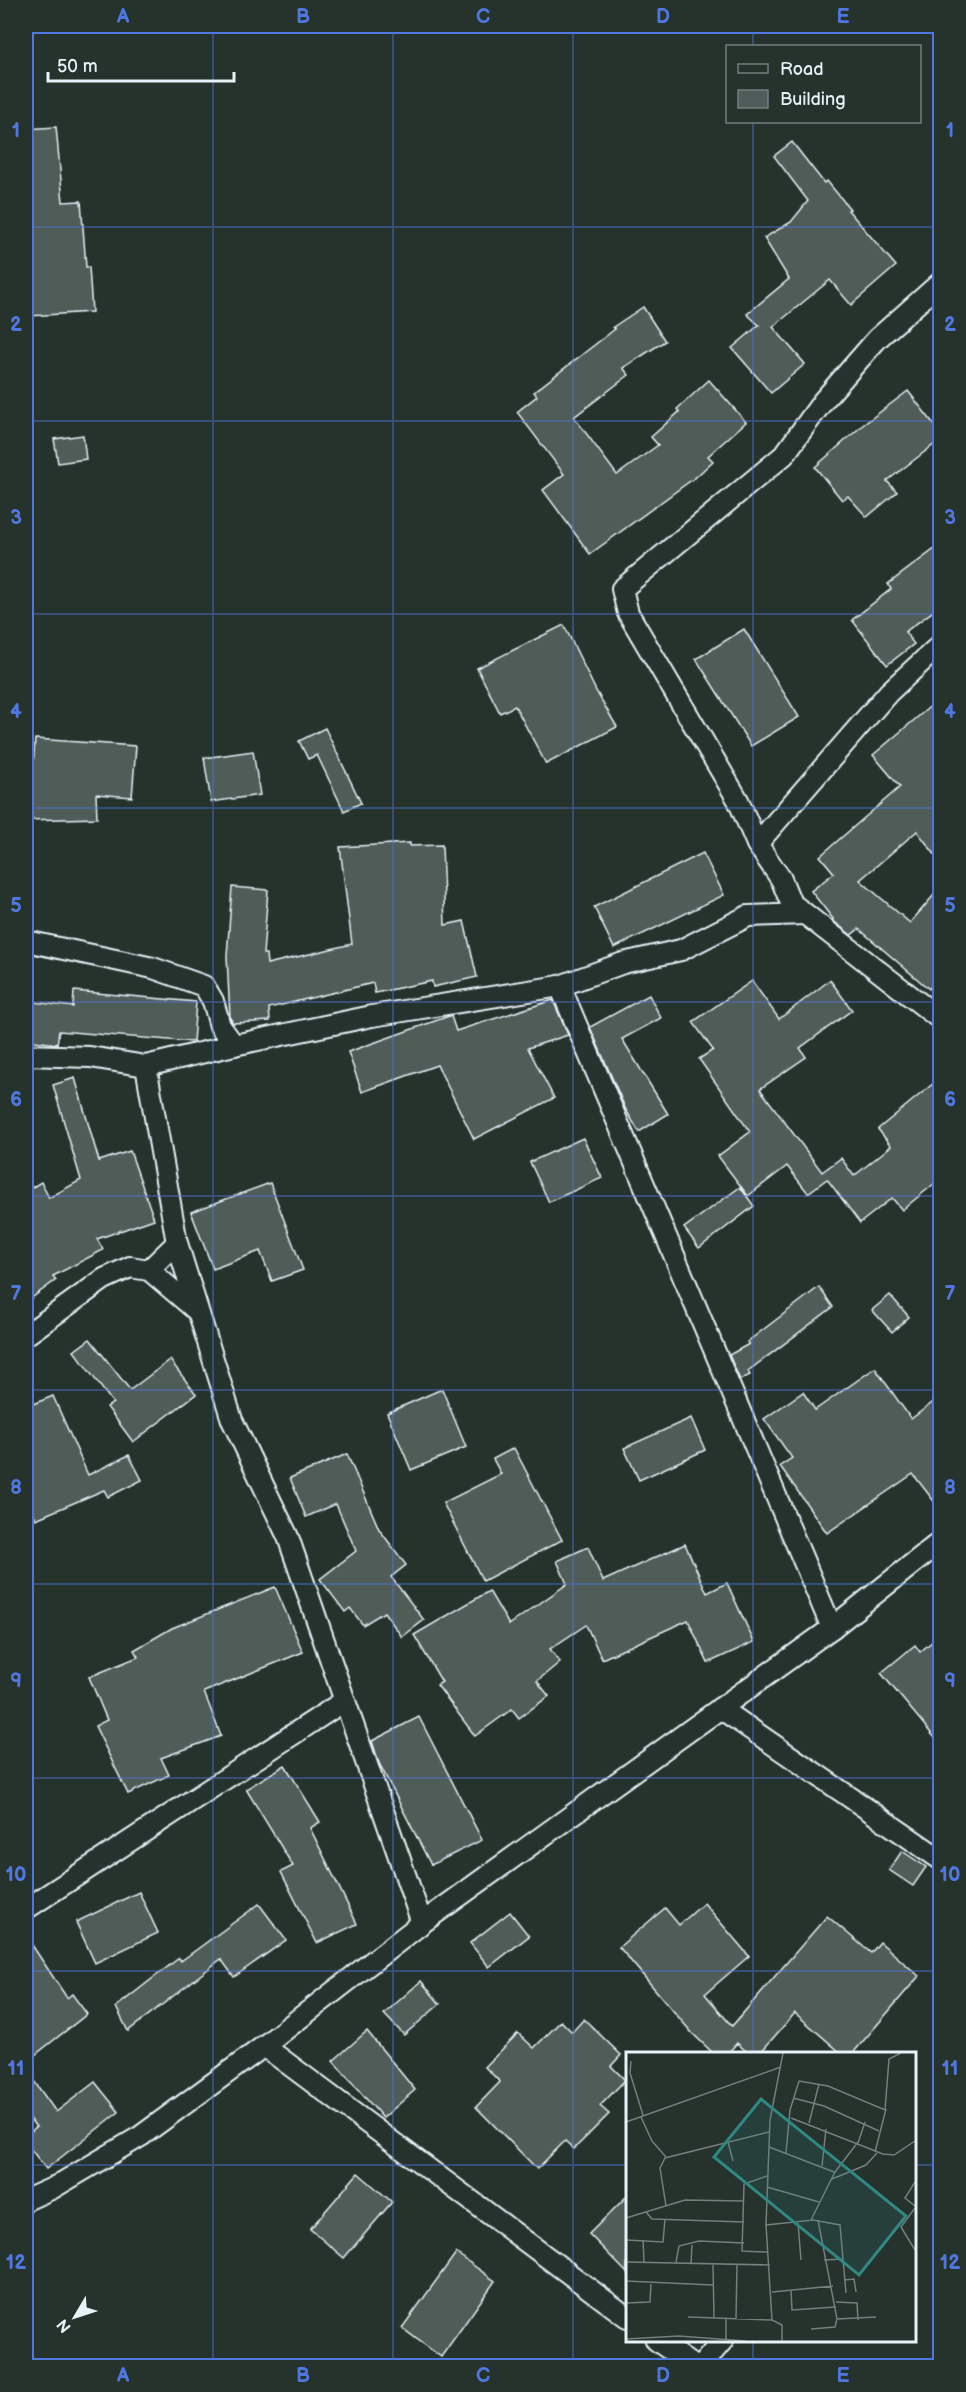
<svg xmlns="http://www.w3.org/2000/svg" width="966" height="2392" font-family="'Balsamiq Sans',sans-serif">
<rect width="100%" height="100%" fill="#26332d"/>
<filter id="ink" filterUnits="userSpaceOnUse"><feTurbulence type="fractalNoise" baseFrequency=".0167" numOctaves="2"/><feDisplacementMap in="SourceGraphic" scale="12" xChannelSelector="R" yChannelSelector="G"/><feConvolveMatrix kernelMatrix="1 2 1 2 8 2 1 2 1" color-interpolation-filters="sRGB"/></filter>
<g filter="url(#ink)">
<g fill="#505c59" stroke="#e8f1f8" stroke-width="1.5">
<path d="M 56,127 L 63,202 L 81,201 L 86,267 L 89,267 L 92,312 L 29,316 L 26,270 L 26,129 Z"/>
<path d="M 792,142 L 824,183 L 827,181 L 850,209 L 848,210 L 896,266 L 851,305 L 830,280 L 773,327 L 805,364 L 771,393 L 732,348 L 759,325 L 747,314 L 789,279 L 764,238 L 791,222 L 808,201 L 774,156 Z"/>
<path d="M 643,307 L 665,341 L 623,368 L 629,375 L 574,417 L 617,475 L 658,445 L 651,437 L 679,412 L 677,409 L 709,380 L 746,422 L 708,456 L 713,461 L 697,476 L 590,554 L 543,490 L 564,474 L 517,412 L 537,396 L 534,392 L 615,329 L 613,327 Z"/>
<path d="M 908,391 L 940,432 L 940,440 L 887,481 L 897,492 L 867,517 L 848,496 L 842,500 L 815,467 L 864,424 Z"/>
<path d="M 83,435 L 86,459 L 58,463 L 54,439 Z"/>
<path d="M 940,545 L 940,606 L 905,632 L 914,644 L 887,665 L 852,620 L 891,589 L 888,584 Z"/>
<path d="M 564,625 L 596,691 L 617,727 L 546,764 L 515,706 L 500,713 L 477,668 Z"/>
<path d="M 744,629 L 799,717 L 751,746 L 696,659 Z"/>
<path d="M 940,698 L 940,861 L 917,831 L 860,880 L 910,923 L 940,888 L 940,975 L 929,989 L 859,929 L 851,935 L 832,920 L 833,919 L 811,891 L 834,873 L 820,856 L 900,787 L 873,755 Z"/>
<path d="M 325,728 L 361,803 L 344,811 L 317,755 L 308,759 L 299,741 Z"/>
<path d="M 35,739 L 136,746 L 132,797 L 96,794 L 97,818 L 26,820 L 26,798 L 31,798 Z"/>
<path d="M 253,751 L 260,795 L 211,802 L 204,758 Z"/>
<path d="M 410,843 L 410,846 L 442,845 L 445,925 L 464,921 L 477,977 L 433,987 L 432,981 L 375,993 L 373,983 L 269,1008 L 270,1021 L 233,1023 L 230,1018 L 227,956 L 232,887 L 268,890 L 263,954 L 266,954 L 267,964 L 352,944 L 340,847 Z"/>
<path d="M 703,853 L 724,895 L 614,948 L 594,907 Z"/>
<path d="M 830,980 L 852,1010 L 800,1048 L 806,1057 L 760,1089 L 822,1172 L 841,1158 L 854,1176 L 891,1146 L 878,1129 L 940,1078 L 940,1179 L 902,1210 L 892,1198 L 860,1223 L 827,1179 L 808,1193 L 787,1166 L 748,1196 L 718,1156 L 750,1132 L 699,1059 L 713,1050 L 693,1022 L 752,981 L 779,1019 Z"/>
<path d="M 74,991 L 196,1002 L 193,1042 L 59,1031 L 57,1044 L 26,1040 L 26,1001 L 73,1007 Z"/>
<path d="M 649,995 L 661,1018 L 622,1039 L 668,1114 L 639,1132 L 626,1110 L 590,1027 Z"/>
<path d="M 553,1000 L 568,1035 L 528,1048 L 554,1098 L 474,1139 L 437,1065 L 362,1092 L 348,1052 L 449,1016 L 451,1016 L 456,1031 Z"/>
<path d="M 75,1078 L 99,1161 L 130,1151 L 154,1219 L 97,1239 L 103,1250 L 53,1276 L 56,1280 L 26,1302 L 26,1191 L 41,1182 L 49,1198 L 81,1180 L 53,1085 Z"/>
<path d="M 583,1138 L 602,1178 L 549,1202 L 530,1162 Z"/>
<path d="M 270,1183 L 303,1270 L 272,1281 L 260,1251 L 213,1269 L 191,1212 Z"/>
<path d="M 740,1187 L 754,1206 L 699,1248 L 684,1228 Z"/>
<path d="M 819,1287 L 833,1307 L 748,1371 L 750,1375 L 740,1380 L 729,1355 L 749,1344 L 747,1342 Z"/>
<path d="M 890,1295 L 909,1317 L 892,1332 L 872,1310 Z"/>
<path d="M 90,1339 L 130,1390 L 170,1360 L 196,1394 L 133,1442 L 107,1407 L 113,1403 L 74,1351 Z"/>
<path d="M 875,1368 L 911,1419 L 940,1397 L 940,1509 L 913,1474 L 827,1533 L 780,1466 L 792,1458 L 764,1419 L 803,1392 L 815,1410 Z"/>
<path d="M 442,1389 L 466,1447 L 411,1470 L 387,1413 Z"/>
<path d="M 53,1396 L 88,1475 L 129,1455 L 142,1480 L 108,1497 L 104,1490 L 36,1519 L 26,1495 L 26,1407 Z"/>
<path d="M 691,1418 L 705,1450 L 639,1480 L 624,1448 Z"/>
<path d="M 514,1448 L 562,1540 L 483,1581 L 443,1503 L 501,1474 L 493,1459 Z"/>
<path d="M 347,1454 L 379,1529 L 406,1565 L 391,1577 L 424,1620 L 402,1637 L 384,1612 L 363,1625 L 350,1608 L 345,1612 L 320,1579 L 356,1551 L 336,1504 L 306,1517 L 290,1478 Z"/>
<path d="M 685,1544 L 707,1593 L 727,1583 L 754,1642 L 708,1663 L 688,1620 L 602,1659 L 586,1625 L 550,1649 L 560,1662 L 537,1681 L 549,1696 L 519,1718 L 512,1709 L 475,1736 L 437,1685 L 442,1682 L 414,1635 L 489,1591 L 509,1625 L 567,1584 L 557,1561 L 588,1547 L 603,1581 Z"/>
<path d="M 275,1587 L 303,1652 L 204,1692 L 221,1736 L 161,1758 L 169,1775 L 128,1794 L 95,1726 L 107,1720 L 89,1677 L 138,1657 L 134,1650 L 172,1628 Z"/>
<path d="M 940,1635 L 940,1744 L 881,1673 L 915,1645 L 920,1652 Z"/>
<path d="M 419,1717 L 482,1840 L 431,1865 L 379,1763 L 372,1741 Z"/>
<path d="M 285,1765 L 320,1822 L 310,1828 L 357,1924 L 317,1943 L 281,1872 L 293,1866 L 246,1789 Z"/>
<path d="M 902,1851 L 926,1867 L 913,1886 L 889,1870 Z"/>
<path d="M 139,1892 L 158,1933 L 95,1963 L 76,1922 Z"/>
<path d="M 704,1903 L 749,1956 L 705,1994 L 732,2026 L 827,1916 L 871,1953 L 880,1942 L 919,1976 L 853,2053 L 841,2053 L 795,2013 L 760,2053 L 748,2053 L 737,2043 L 728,2053 L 713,2053 L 692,2033 L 619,1947 L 665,1908 L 679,1925 Z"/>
<path d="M 259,1904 L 286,1940 L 234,1977 L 221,1959 L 128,2031 L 116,2007 L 179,1958 L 181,1961 Z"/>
<path d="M 510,1912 L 529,1936 L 489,1967 L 470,1943 Z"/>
<path d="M 26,1936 L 67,1998 L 72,1994 L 87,2014 L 26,2062 Z"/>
<path d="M 421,1981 L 440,2004 L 404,2035 L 384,2014 Z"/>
<path d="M 584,2019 L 621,2055 L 611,2066 L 625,2080 L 600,2106 L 609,2114 L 574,2149 L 565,2141 L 537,2169 L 476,2107 L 500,2082 L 485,2067 L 518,2033 L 534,2048 L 561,2021 L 572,2032 Z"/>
<path d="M 367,2031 L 415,2090 L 383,2118 L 333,2061 Z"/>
<path d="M 26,2070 L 56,2112 L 95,2082 L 119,2112 L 46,2169 L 26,2143 L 26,2136 L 36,2127 L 26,2113 Z"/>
<path d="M 358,2173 L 392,2202 L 344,2258 L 310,2229 Z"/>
<path d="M 627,2196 L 627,2273 L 589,2234 Z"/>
<path d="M 456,2253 L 495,2281 L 441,2357 L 402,2328 Z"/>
</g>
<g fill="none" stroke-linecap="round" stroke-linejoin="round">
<defs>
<g id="street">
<path d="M 940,283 L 877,339 L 823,401 L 784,455 L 622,589 L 628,613 L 738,800 L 757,844 L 781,879 L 791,903 L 940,1019"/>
<path d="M 757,844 L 889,692 L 940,645"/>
<path d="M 26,941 L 153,968 L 204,986 L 213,1001 L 220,1026 L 234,1045"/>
<path d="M 560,986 L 832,1628"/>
<path d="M 26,1055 L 90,1057 L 146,1066 L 234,1045 L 372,1016 L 560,986 L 623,963 L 681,950 L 748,916 L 805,914"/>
<path d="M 146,1066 L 177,1243 L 232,1420 L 288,1537 L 422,1923"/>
<path d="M 149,1270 L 177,1243"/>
<path d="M 26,1335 L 104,1279 L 130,1267 L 149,1270 L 197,1311"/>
<path d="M 720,1708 L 940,1859"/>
<path d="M 26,1909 L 344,1701"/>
<path d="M 264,2046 L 627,2317"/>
<path d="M 26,2200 L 53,2188 L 141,2136 L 264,2046 L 422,1923 L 832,1628 L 940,1542"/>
<path d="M 656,2340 L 693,2366"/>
<path d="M 701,2366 L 723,2340"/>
</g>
</defs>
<use href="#street" stroke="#e8f1f8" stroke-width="24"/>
<use href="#street" stroke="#26332d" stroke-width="20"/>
</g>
</g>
<path fill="none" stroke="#5077e0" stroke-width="1.5" stroke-opacity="0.55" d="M 213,26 L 213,2366M 393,26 L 393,2366M 573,26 L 573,2366M 753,26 L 753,46M 753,122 L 753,2053M 26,227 L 940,227M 26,421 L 940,421M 26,614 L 940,614M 26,808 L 940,808M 26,1002 L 940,1002M 26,1196 L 940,1196M 26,1390 L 940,1390M 26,1584 L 940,1584M 26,1778 L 940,1778M 26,1971 L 940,1971M 26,2165 L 627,2165M 914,2165 L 940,2165M 753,2340 L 753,2366"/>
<g transform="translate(626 2052)">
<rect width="290" height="290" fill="#26332d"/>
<path fill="none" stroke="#747f7e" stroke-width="1.5" d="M 5,9 L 4,21 L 17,63M 167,46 L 198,54 L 253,79M 15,65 L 26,89 L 40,105M 165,66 L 257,102 L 268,103 L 289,89M 0,70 L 155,15M 183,71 L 193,32M 102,90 L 107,109M 232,91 L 239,70M 143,95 L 208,120M 249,100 L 260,57M 160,101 L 164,58 L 173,29 L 202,34 L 259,58 L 263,7 L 275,1M 196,114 L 200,77M 206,127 L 240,113 L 251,101M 289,130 L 279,146 L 289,154M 141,135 L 193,150M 40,154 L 34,116 L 39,106 L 143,80M 289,156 L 275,175 L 289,198M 20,160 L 26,167 L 118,170M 0,166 L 59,148 L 117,149M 185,168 L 209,120 L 232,90M 192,168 L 211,267M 172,171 L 175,208M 140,173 L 187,168 L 214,173 L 220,241M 0,188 L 37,190 L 39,167M 17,188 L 18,210M 141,200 L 116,199 L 118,132 L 141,124M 198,208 L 217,207M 0,210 L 144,213M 50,210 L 53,194 L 73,189 L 118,191M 65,211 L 66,193M 87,213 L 88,266M 218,228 L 228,227 L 230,240M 0,229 L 87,233M 165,238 L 166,258 L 210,255M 146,240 L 207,234M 210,250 L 231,251 L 232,268M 0,251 L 24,250 L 25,232M 62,265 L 146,268M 110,267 L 111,213M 185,277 L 209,275 L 211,267 L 250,265M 0,287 L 53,284 L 119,289M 100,287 L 100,267M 156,289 L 156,273 L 146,268 L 140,173 L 144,68 L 157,1"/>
<path fill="#308883" fill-opacity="0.15" stroke="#308883" stroke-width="3" d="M 135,47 L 280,164 L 233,223 L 88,105 Z"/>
<rect width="290" height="290" fill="none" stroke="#e8f1f8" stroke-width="3"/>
</g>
<rect width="966" height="2392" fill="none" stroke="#26332d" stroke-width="66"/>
<rect x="726" y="45" width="195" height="78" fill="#26332d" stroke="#747f7e" stroke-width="1.5"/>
<rect x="738" y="64" width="30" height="9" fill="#26332d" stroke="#747f7e" stroke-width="1.5"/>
<text x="780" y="75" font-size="18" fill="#e8f1f8">Road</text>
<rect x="738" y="90" width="30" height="18" fill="#505c59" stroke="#747f7e" stroke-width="1.5"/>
<text x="780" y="105" font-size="18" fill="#e8f1f8">Building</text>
<g transform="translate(75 2317) rotate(231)" stroke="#26332d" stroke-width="4.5" paint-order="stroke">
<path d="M0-4.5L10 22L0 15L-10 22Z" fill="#e8f1f8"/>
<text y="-9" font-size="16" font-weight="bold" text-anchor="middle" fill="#e8f1f8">N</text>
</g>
<path d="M48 72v9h186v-9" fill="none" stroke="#e8f1f8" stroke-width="3"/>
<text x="57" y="72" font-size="18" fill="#e8f1f8" stroke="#26332d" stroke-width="4.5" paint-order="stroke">50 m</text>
<rect x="33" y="33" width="900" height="2326" fill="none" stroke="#5077e0" stroke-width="2"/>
<g font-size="20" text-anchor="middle" font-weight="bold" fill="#5077e0">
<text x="123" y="23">A</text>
<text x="303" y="23">B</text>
<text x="483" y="23">C</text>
<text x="663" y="23">D</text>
<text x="843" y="23">E</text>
<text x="16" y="137">1</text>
<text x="950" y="137">1</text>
<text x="16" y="331">2</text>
<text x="950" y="331">2</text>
<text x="16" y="524">3</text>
<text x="950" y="524">3</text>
<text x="16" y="718">4</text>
<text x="950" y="718">4</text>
<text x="16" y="912">5</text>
<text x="950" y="912">5</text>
<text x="16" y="1106">6</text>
<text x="950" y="1106">6</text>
<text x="16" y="1300">7</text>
<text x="950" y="1300">7</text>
<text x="16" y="1494">8</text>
<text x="950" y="1494">8</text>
<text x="16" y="1687">9</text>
<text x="950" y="1687">9</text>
<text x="16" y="1881">10</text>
<text x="950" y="1881">10</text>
<text x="16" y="2075">11</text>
<text x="950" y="2075">11</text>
<text x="16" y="2269">12</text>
<text x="950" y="2269">12</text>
<text x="123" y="2382">A</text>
<text x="303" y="2382">B</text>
<text x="483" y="2382">C</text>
<text x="663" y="2382">D</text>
<text x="843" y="2382">E</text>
</g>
</svg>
